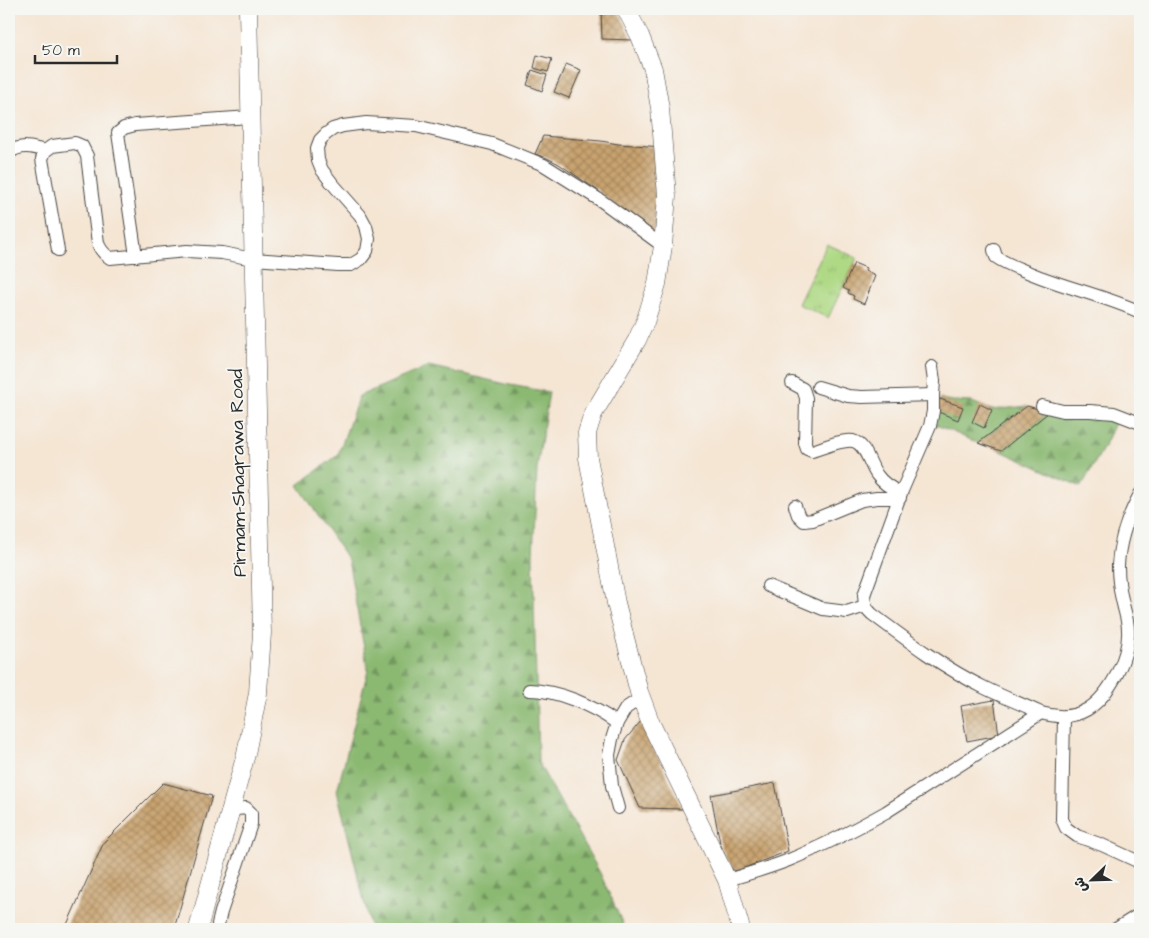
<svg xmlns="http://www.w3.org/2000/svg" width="1149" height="938" font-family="'Architects Daughter','Playpen Sans Arabic',sans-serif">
<defs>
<pattern id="grass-tufts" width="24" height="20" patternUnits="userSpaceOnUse" patternTransform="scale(1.25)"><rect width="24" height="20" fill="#afd985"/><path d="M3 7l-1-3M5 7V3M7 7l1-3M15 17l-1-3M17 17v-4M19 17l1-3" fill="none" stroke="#97ba73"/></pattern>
<pattern id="forest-firs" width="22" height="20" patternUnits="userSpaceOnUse" patternTransform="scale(1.25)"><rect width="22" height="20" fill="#8bb972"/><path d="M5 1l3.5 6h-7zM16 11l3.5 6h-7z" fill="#72975e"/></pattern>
<pattern id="building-cross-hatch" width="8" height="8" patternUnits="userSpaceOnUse" patternTransform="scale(1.25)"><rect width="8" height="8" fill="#c9a36f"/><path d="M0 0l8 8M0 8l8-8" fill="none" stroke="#a3855b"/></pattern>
</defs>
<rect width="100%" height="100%" fill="#f6f6f2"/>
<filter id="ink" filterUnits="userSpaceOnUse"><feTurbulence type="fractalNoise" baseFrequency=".02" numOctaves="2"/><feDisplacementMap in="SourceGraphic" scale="10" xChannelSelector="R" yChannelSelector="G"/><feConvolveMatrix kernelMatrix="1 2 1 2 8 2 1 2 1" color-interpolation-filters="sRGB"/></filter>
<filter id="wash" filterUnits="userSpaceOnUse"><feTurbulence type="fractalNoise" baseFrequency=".0096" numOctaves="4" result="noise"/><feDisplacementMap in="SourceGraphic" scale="20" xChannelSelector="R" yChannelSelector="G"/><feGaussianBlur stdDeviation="1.12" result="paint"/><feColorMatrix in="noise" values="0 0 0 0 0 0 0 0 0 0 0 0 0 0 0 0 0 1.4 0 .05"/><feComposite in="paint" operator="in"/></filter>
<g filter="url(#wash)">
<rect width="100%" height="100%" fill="#f5e5d3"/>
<path fill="url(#grass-tufts)" stroke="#6d8258" d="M 827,244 L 857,258 L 828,318 L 798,304 Z"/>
<g fill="url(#forest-firs)" stroke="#5b724e">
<path d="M 429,366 L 510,385 L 549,392 L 537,469 L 533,557 L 538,762 L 600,873 L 625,929 L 371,929 L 337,791 L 368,670 L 348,560 L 298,485 L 338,455 L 359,396 Z"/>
<path d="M 940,399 L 953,401 L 972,402 L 992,410 L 1027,406 L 978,443 L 932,423 Z"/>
<path d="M 1049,412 L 1110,417 L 1116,421 L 1105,445 L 1081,487 L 1001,451 Z"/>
</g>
<g id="blocks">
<g fill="url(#building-cross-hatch)">
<path d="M 601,9 L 618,9 L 633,40 L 602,39 Z"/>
<path d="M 537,55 L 552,59 L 548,72 L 534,68 Z"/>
<path d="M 566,64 L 581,70 L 569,98 L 554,92 Z"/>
<path d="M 532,70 L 547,75 L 542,91 L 527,85 Z"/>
<path d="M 543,136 L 601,141 L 618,144 L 664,147 L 663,246 L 597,190 L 559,164 L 547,158 L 535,154 Z"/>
<path d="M 854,263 L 866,268 L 865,271 L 875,276 L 864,304 L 853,299 L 854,296 L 848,293 L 849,291 L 843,288 Z"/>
<path d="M 940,399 L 963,407 L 958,420 L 936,411 Z"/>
<path d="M 980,404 L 992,410 L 984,428 L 972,422 Z"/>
<path d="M 1027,406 L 1049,412 L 1001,451 L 978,443 Z"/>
<path d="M 994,700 L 999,735 L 967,741 L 961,706 Z"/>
<path d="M 641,721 L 683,809 L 640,808 L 618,760 L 625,740 Z"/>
<path d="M 163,783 L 212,796 L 174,929 L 65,929 L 104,842 Z"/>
<path d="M 775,783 L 788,851 L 739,870 L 736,871 L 733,870 L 729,865 L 720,843 L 711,795 Z"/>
</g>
</g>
</g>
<g filter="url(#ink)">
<use href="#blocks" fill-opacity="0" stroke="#494744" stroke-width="1"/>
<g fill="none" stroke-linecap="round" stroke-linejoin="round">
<defs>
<g id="street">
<path d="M 9,153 C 20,144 33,147 45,151"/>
<path d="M 58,250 L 42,159 L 45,151 L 52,146 L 75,143 L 82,146 L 87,156 L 98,243 C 100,250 104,254 110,258 L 187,251 L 222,253 L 253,259 L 338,265 L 351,265 L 361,259 L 367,251 L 369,239 L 366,226 L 360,215 L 332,183 L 322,170 L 318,160 L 317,148 L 320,140 L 326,134 L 333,129 L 343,126 L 366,123 L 416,126 L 492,144 L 544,165 L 603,202 L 663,246"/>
<path d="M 994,250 L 996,257 C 1006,264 1018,268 1030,273 C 1066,288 1105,296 1140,312"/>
<path d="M 136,256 L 118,133 L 124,128 L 135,125 L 250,117"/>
<path d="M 932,367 L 934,381 L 933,395 L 933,411 L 930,426 L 901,493 L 864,595 C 864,603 866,609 872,614 C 908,641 944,668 985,688 C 1003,697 1022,704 1041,713 C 1079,724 1100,706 1117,674 C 1124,660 1129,646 1128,630 C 1128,621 1125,613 1123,604 C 1120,592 1118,579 1118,566 C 1119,542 1128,516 1140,494"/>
<path d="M 792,383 L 803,389 L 806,398 L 805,443 L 807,449 L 812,451 C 823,448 842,439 853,441 C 866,444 870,466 877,475 C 883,484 892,489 901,493"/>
<path d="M 818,387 L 848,396 L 862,397 L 933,395"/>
<path d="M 1042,406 L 1063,411 L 1090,411 L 1114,413 L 1140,423"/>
<path d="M 795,506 L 798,515 L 804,521 L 813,520 L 862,500 L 877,498 L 900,498"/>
<path d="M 768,586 L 823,609 L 847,612 L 865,606"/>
<path d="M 529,690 C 558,690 593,706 617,723"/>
<path d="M 1064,717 L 1062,819 L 1066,828 L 1077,836 L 1102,845 L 1137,861 L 1140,864"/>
<path d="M 618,808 L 612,786 L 609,755 L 612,739 L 617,723 L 626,708 L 641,698"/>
<path d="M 727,880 C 748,874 769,868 789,860 C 823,846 854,830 886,812 L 1041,713"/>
<path d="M 219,929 L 218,924 L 221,912 L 251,824 L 251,813 L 246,808 L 237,809 L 229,815"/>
<path d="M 1116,929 L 1140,914"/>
</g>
<g id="secondary">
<path d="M 626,9 L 640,36 L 653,69 L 660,108 L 667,196 L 663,246 L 657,284 L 645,322 L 637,340 L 593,414 L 587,433 L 588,458 L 616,603 L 639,692 L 651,724 L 727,880 L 741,929"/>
<path d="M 198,929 L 246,754 L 258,693 L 262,633 L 248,9"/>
</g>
</defs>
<use href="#street" stroke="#494744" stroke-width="14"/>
<use href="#secondary" stroke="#494744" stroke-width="19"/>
<use href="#street" stroke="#fff" stroke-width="12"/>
<use href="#secondary" stroke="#fff" stroke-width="18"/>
</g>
</g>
<g text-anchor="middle" stroke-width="4" stroke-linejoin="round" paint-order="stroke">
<g font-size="19" fill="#2b2b2b" stroke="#f6f6f2">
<text transform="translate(237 473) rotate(-91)" y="7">Pirmam-Shaqrawa Road</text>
</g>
</g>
<rect width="1149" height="938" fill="none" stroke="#f6f6f2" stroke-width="30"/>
<g transform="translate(1092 880) rotate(247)" stroke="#f6f6f2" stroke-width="4" paint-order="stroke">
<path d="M0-4L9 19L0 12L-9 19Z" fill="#2b2b2b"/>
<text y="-8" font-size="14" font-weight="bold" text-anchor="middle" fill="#2b2b2b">ش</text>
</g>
<path d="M35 55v8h82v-8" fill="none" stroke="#2b2b2b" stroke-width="2.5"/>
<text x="42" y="55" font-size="15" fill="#2b2b2b" stroke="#f6f6f2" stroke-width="4" paint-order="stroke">50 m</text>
</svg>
